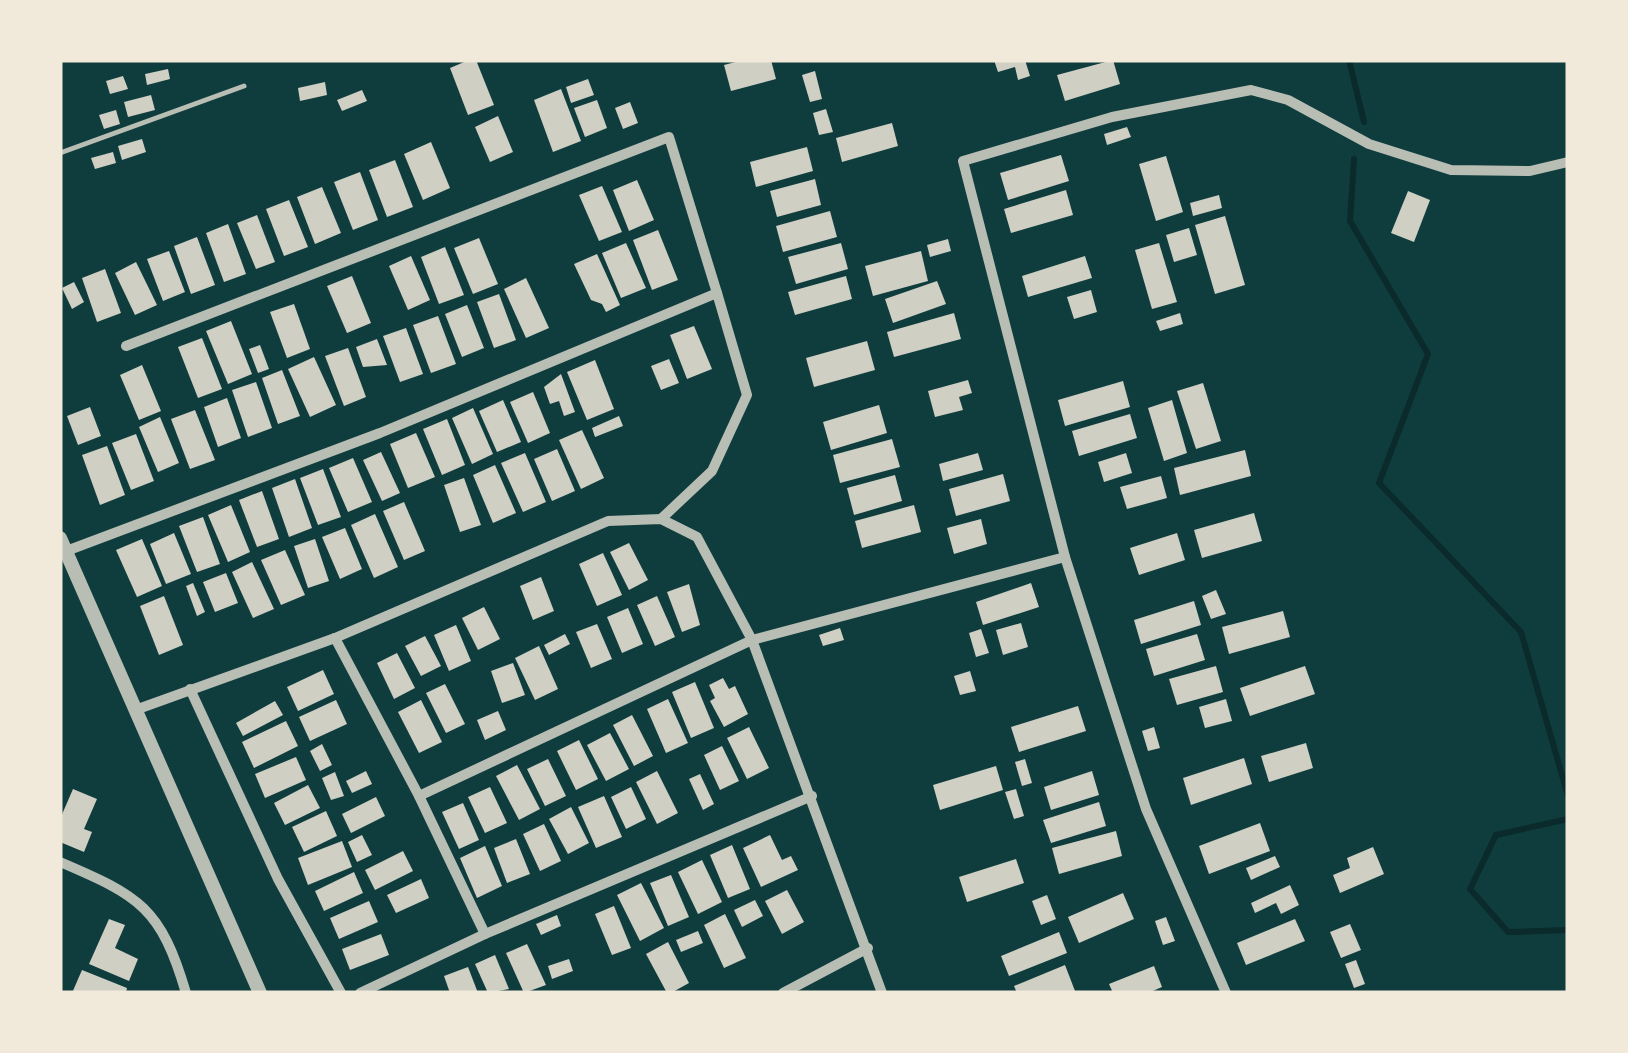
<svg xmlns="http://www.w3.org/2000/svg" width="1628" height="1053" font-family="'Nunito Sans',sans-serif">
<rect width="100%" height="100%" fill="#0f3d3e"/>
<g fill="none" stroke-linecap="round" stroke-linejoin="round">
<g stroke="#0a2a2b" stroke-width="6">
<path d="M 1349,60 L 1364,122"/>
<path d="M 1354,159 L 1350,221 L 1428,354 L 1379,483 L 1521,632 L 1568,796"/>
<path d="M 1568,819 L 1496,835 L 1470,889 L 1508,932 L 1568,930"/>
</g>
</g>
<g fill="#cfcfc3">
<path d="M 469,60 L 476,60 L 494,105 L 468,115 L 450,68 Z"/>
<path d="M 743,60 L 771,60 L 776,79 L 731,91 L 724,65 Z"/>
<path d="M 994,60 L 1025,60 L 1030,76 L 1018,80 L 1015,67 L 998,72 Z"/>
<path d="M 1113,60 L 1120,84 L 1065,101 L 1057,75 Z"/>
<path d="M 168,69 L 170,79 L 147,85 L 145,74 Z"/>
<path d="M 815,71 L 822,99 L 810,102 L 802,75 Z"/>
<path d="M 123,76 L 128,89 L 110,94 L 106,81 Z"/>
<path d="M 588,79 L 594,95 L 571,103 L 566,87 Z"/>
<path d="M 325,82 L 327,95 L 300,101 L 298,88 Z"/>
<path d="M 561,89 L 581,141 L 553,152 L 534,100 Z"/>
<path d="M 362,90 L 367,101 L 342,111 L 337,100 Z"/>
<path d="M 151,95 L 155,110 L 128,117 L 124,102 Z"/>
<path d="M 597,100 L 607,128 L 585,137 L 574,108 Z"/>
<path d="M 630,102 L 638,123 L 623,129 L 615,108 Z"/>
<path d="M 826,109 L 833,132 L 819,135 L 813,113 Z"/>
<path d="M 116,110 L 120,124 L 104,129 L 99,115 Z"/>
<path d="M 498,116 L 513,152 L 490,162 L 475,127 Z"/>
<path d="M 892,123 L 898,146 L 842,162 L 836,138 Z"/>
<path d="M 1127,127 L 1131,137 L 1107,145 L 1104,134 Z"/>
<path d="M 142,139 L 146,152 L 122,160 L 118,146 Z"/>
<path d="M 431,142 L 450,188 L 423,200 L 404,154 Z"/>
<path d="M 807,147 L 813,171 L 756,187 L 750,162 Z"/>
<path d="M 113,152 L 116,163 L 95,169 L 91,158 Z"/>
<path d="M 1061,155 L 1069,181 L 1008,200 L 1000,173 Z"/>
<path d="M 1166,156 L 1183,212 L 1156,221 L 1139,164 Z"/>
<path d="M 395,160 L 413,207 L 387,217 L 369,170 Z"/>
<path d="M 360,172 L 378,220 L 353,230 L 334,182 Z"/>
<path d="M 815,179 L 821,205 L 777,217 L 770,191 Z"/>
<path d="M 637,180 L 654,220 L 629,231 L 613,190 Z"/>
<path d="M 602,186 L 622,232 L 599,241 L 579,195 Z"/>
<path d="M 322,187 L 341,233 L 315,244 L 297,197 Z"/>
<path d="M 1066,190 L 1073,215 L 1011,233 L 1004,209 Z"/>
<path d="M 1408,191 L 1430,200 L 1414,242 L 1391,233 Z"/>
<path d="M 1219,195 L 1222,208 L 1193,216 L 1190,203 Z"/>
<path d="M 289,200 L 308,247 L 284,256 L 266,209 Z"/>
<path d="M 830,211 L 837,237 L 783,252 L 776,226 Z"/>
<path d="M 257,215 L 275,262 L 256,269 L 237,223 Z"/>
<path d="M 1225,216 L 1245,285 L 1215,294 L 1195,225 Z"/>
<path d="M 228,224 L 246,274 L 224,282 L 206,233 Z"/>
<path d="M 1189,228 L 1197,255 L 1174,262 L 1166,235 Z"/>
<path d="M 658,230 L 678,280 L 652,290 L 633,240 Z"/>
<path d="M 197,237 L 215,285 L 191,294 L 174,246 Z"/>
<path d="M 479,238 L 498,284 L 473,294 L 454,248 Z"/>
<path d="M 948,239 L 951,251 L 930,257 L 927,245 Z"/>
<path d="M 626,243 L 646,288 L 621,298 L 602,253 Z"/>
<path d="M 841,243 L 848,269 L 796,284 L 788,257 Z"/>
<path d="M 1159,243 L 1177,302 L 1152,309 L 1135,250 Z"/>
<path d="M 445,247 L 464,295 L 439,304 L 421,257 Z"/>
<path d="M 169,251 L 185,292 L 163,301 L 147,259 Z"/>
<path d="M 921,251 L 928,281 L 873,296 L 865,266 Z"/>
<path d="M 597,254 L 620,305 L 606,312 L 602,304 L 591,300 L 574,264 Z"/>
<path d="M 411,256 L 430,300 L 408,310 L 389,266 Z"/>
<path d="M 1085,256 L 1092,278 L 1028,297 L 1022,276 Z"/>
<path d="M 136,262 L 157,305 L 135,315 L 115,273 Z"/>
<path d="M 105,269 L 121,313 L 97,322 L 82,278 Z"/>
<path d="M 352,276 L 371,323 L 347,333 L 327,286 Z"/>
<path d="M 846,276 L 852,299 L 795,315 L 788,292 Z"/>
<path d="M 526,278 L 549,328 L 526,338 L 504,289 Z"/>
<path d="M 937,281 L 946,304 L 893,323 L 885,299 Z"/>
<path d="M 74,282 L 84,302 L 72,309 L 62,288 Z"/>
<path d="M 1091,290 L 1097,312 L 1074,319 L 1067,297 Z"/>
<path d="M 499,294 L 516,340 L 494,348 L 477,302 Z"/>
<path d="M 294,304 L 310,349 L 287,358 L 270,312 Z"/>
<path d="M 467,305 L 484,348 L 462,357 L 445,314 Z"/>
<path d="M 954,313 L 961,339 L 894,357 L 887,332 Z"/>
<path d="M 1180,313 L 1183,324 L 1160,331 L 1156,321 Z"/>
<path d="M 438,316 L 456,364 L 431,373 L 413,325 Z"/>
<path d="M 231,321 L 252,374 L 228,384 L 206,331 Z"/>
<path d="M 694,326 L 712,369 L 687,379 L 670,335 Z"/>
<path d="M 406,328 L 423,374 L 400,382 L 383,336 Z"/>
<path d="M 202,338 L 222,389 L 198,398 L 178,347 Z"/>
<path d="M 377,339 L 387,365 L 363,367 L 356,347 Z"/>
<path d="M 867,341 L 875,370 L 814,387 L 806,358 Z"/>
<path d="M 260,345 L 269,369 L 258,373 L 249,349 Z"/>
<path d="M 348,348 L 366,397 L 344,406 L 325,356 Z"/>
<path d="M 314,357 L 336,405 L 310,417 L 288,369 Z"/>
<path d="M 669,359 L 679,383 L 661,390 L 651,366 Z"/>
<path d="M 595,360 L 614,409 L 587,420 L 567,372 Z"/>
<path d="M 142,365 L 161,411 L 139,420 L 120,375 Z"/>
<path d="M 282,370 L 300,416 L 278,424 L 262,378 Z"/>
<path d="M 561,374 L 575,412 L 564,416 L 559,401 L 550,404 L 544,387 Z"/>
<path d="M 968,380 L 972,393 L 959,397 L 963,410 L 935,417 L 928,391 Z"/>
<path d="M 1123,381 L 1130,407 L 1065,426 L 1058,400 Z"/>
<path d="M 256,382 L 272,428 L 248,437 L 232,390 Z"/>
<path d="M 1203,383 L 1221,441 L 1196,449 L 1177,391 Z"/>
<path d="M 533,392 L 550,433 L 528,443 L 510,402 Z"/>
<path d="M 227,398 L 241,438 L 218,447 L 204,407 Z"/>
<path d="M 503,400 L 521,442 L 497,452 L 479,411 Z"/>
<path d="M 1172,400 L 1187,453 L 1164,461 L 1148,408 Z"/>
<path d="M 879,405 L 887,433 L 831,450 L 823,422 Z"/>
<path d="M 90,407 L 101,436 L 78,445 L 67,416 Z"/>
<path d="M 473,408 L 493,454 L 472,464 L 452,418 Z"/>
<path d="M 195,410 L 215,460 L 190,469 L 171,419 Z"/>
<path d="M 1130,414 L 1137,438 L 1079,456 L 1072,431 Z"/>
<path d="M 619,416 L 623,426 L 595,437 L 592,428 Z"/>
<path d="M 160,417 L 179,463 L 158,472 L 139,427 Z"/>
<path d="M 447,419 L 465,465 L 442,475 L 423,429 Z"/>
<path d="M 582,430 L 604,478 L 581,489 L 559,440 Z"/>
<path d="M 416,433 L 435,477 L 408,488 L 390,444 Z"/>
<path d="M 136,434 L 154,481 L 131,490 L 112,443 Z"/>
<path d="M 892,439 L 900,467 L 840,483 L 833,455 Z"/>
<path d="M 107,446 L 125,495 L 100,505 L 82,455 Z"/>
<path d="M 557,449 L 575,491 L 552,501 L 534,459 Z"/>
<path d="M 1245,450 L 1251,476 L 1180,495 L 1174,468 Z"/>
<path d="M 381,452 L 400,493 L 382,501 L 363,460 Z"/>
<path d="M 525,453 L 546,502 L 523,512 L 501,463 Z"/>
<path d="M 978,453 L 983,470 L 943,481 L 939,464 Z"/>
<path d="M 1126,453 L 1132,473 L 1104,482 L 1098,462 Z"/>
<path d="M 353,458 L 372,502 L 348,512 L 329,468 Z"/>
<path d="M 495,465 L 516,513 L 493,523 L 473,475 Z"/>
<path d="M 323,469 L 341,517 L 318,525 L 300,478 Z"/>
<path d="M 1003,474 L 1010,501 L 956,516 L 949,489 Z"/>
<path d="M 895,475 L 902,501 L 854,515 L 847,488 Z"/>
<path d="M 1161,476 L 1167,498 L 1127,509 L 1120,487 Z"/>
<path d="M 464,478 L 481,525 L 460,532 L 444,485 Z"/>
<path d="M 295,479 L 312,528 L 289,537 L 272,488 Z"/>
<path d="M 262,491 L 279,539 L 257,547 L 239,500 Z"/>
<path d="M 404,502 L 425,551 L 404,560 L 383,511 Z"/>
<path d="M 231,505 L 250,552 L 228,562 L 208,515 Z"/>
<path d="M 914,505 L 921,532 L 862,548 L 855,521 Z"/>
<path d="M 1254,513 L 1262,541 L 1202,558 L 1194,530 Z"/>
<path d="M 375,514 L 398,567 L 374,578 L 351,525 Z"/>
<path d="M 203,517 L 220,564 L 197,572 L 179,526 Z"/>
<path d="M 981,519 L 987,544 L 954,554 L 947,528 Z"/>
<path d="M 345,528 L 362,569 L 340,579 L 322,537 Z"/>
<path d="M 174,533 L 191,574 L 166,584 L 150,544 Z"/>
<path d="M 1177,533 L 1185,560 L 1139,575 L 1130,548 Z"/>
<path d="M 142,539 L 162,586 L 137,597 L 116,550 Z"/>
<path d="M 315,539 L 329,581 L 308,588 L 294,546 Z"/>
<path d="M 629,543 L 648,580 L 629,590 L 610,552 Z"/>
<path d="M 285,550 L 305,595 L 281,605 L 261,560 Z"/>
<path d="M 603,553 L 622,595 L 597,606 L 579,564 Z"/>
<path d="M 252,562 L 274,609 L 253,618 L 232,572 Z"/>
<path d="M 226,573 L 238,603 L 215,612 L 203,582 Z"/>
<path d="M 541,577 L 554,611 L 533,620 L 520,586 Z"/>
<path d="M 193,583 L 205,612 L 197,616 L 186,586 Z"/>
<path d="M 1031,583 L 1039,607 L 983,625 L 976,602 Z"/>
<path d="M 689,584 L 700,625 L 682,632 L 667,592 Z"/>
<path d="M 1216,590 L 1226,614 L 1211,619 L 1202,596 Z"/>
<path d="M 164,596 L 183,645 L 159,655 L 140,606 Z"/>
<path d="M 657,596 L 675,637 L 655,646 L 637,605 Z"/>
<path d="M 1194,601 L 1201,625 L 1141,644 L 1134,620 Z"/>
<path d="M 484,607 L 500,639 L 478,650 L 462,618 Z"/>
<path d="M 628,608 L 643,644 L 622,653 L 607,617 Z"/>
<path d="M 1283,611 L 1290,637 L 1229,654 L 1222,627 Z"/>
<path d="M 1021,623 L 1028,647 L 1003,655 L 996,630 Z"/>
<path d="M 597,624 L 612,659 L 591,668 L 576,632 Z"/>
<path d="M 456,625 L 471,661 L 449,671 L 434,635 Z"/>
<path d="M 840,628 L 844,640 L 823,646 L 819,635 Z"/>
<path d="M 981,629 L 989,653 L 976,657 L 969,633 Z"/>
<path d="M 565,634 L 570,644 L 549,655 L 544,645 Z"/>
<path d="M 1197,634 L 1205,660 L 1154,676 L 1146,649 Z"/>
<path d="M 425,636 L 441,666 L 421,676 L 405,646 Z"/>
<path d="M 539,646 L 558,689 L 535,700 L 515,658 Z"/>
<path d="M 397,653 L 415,688 L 394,699 L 377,663 Z"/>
<path d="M 513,663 L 525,695 L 502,703 L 491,671 Z"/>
<path d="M 1216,666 L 1223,692 L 1177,705 L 1169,679 Z"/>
<path d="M 1305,666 L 1315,694 L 1250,716 L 1240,688 Z"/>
<path d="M 323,670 L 334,694 L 298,711 L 287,687 Z"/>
<path d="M 970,671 L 976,691 L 960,695 L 954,676 Z"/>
<path d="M 723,678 L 729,689 L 735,686 L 748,714 L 724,727 L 710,701 L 715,698 L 709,685 Z"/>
<path d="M 695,682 L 714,728 L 691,738 L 672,692 Z"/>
<path d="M 445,684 L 465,724 L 446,733 L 426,693 Z"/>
<path d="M 668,699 L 688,743 L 666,753 L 647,709 Z"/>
<path d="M 1226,699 L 1232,721 L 1205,728 L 1199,707 Z"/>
<path d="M 336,700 L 347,724 L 310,741 L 299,717 Z"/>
<path d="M 421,700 L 442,742 L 419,753 L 398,712 Z"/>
<path d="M 275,701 L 283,715 L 243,736 L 236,723 Z"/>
<path d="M 1078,706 L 1086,731 L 1019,752 L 1011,727 Z"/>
<path d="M 498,711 L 506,730 L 485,740 L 477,720 Z"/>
<path d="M 632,715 L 653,756 L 634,766 L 613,725 Z"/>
<path d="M 286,721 L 298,746 L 254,768 L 242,742 Z"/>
<path d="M 749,727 L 769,768 L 747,779 L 727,738 Z"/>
<path d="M 1154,727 L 1160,748 L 1148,751 L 1142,731 Z"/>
<path d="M 610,733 L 629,769 L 606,781 L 587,745 Z"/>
<path d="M 579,740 L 598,779 L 576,790 L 557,751 Z"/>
<path d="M 1306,743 L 1313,768 L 1269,782 L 1261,756 Z"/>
<path d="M 322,744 L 332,765 L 320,771 L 310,751 Z"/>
<path d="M 722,746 L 739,781 L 720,790 L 704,755 Z"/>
<path d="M 296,757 L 306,780 L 265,798 L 255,774 Z"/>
<path d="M 1244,758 L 1252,784 L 1191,805 L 1183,778 Z"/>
<path d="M 548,759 L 566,796 L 545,806 L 527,769 Z"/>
<path d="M 1025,759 L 1032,783 L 1022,786 L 1015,762 Z"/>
<path d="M 517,765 L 540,809 L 519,820 L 496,776 Z"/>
<path d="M 996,766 L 1003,790 L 940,810 L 933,785 Z"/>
<path d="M 366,771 L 372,784 L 352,793 L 346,781 Z"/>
<path d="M 657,771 L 678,813 L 657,824 L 636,782 Z"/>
<path d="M 1092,771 L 1099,795 L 1051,810 L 1044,787 Z"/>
<path d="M 335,772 L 344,796 L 331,800 L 322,778 Z"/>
<path d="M 700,774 L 714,804 L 703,810 L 689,779 Z"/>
<path d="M 308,785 L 320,808 L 285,825 L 274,803 Z"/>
<path d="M 490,787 L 507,823 L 485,833 L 468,797 Z"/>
<path d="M 631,787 L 646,819 L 626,829 L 611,797 Z"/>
<path d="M 73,789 L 97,799 L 84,829 L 92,832 L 84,852 L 60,842 L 60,819 Z"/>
<path d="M 1016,789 L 1024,816 L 1014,819 L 1005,792 Z"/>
<path d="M 604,796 L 622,837 L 596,848 L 578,807 Z"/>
<path d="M 376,797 L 385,816 L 351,833 L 342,814 Z"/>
<path d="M 1099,802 L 1106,826 L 1051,843 L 1043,820 Z"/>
<path d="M 463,803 L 479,840 L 459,849 L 442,812 Z"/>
<path d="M 571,807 L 589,843 L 568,854 L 549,819 Z"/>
<path d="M 326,811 L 337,836 L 304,852 L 292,827 Z"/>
<path d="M 1260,823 L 1270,851 L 1209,874 L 1199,846 Z"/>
<path d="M 544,824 L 561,861 L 540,871 L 523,834 Z"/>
<path d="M 1116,831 L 1122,856 L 1059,874 L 1052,848 Z"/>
<path d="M 362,835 L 372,855 L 357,862 L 348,842 Z"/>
<path d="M 770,835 L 782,860 L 791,856 L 798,870 L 761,887 L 743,848 Z"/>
<path d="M 516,839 L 530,874 L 507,883 L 494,848 Z"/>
<path d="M 342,841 L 352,867 L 308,885 L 298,858 Z"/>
<path d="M 732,845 L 750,889 L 728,898 L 710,855 Z"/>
<path d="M 485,846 L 502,886 L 477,898 L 460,858 Z"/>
<path d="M 1373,847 L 1384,874 L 1340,893 L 1333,875 L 1350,868 L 1347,858 Z"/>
<path d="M 403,851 L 413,871 L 375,890 L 365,870 Z"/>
<path d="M 1275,856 L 1280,867 L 1251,880 L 1246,868 Z"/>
<path d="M 1016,859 L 1024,883 L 967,902 L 959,877 Z"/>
<path d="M 702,860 L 722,902 L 698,914 L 678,872 Z"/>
<path d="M 354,872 L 363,893 L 324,911 L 315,891 Z"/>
<path d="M 671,875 L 689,917 L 668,926 L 650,883 Z"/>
<path d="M 421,879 L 429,898 L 396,913 L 387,895 Z"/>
<path d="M 641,883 L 664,928 L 640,941 L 617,895 Z"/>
<path d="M 1290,885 L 1299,905 L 1281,914 L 1276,903 L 1255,913 L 1251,903 Z"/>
<path d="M 787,890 L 804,922 L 782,934 L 765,901 Z"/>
<path d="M 1123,893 L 1134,919 L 1079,943 L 1068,917 Z"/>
<path d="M 1047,895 L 1056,919 L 1041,925 L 1032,901 Z"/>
<path d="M 755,900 L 763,916 L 742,927 L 734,910 Z"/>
<path d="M 369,901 L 378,922 L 339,939 L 330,918 Z"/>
<path d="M 614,906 L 631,948 L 612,955 L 595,914 Z"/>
<path d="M 725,914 L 746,958 L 724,968 L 704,925 Z"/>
<path d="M 557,915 L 561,926 L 541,935 L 536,924 Z"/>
<path d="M 1166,917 L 1175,941 L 1163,945 L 1155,921 Z"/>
<path d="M 109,919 L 125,925 L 115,948 L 138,959 L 129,981 L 89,964 Z"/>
<path d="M 1295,919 L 1305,941 L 1246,965 L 1237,943 Z"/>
<path d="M 1350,924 L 1361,950 L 1341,958 L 1330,932 Z"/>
<path d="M 698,931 L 703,943 L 681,952 L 676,940 Z"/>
<path d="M 1059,932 L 1067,953 L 1009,976 L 1001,956 Z"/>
<path d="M 381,934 L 389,955 L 350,970 L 342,949 Z"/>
<path d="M 668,942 L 689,983 L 671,993 L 667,993 L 646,954 Z"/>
<path d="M 527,944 L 546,985 L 524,993 L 506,953 Z"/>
<path d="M 495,955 L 509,989 L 488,993 L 475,964 Z"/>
<path d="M 569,959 L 573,971 L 552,979 L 548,966 Z"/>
<path d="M 1356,960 L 1365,984 L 1354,988 L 1345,964 Z"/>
<path d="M 1065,965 L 1075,991 L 1017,993 L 1014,986 Z"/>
<path d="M 1154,966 L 1162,987 L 1148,993 L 1113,993 L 1109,984 Z"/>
<path d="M 468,967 L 478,993 L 450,993 L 444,976 Z"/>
<path d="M 82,970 L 127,988 L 126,993 L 72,993 Z"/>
</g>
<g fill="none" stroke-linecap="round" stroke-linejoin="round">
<path stroke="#b8beb3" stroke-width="5" d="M 60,153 L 244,86"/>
<g stroke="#b8beb3" stroke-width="10">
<path d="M 661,519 L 712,471 L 747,395 L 717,293"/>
<path d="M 61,553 L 380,433 L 717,293 L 669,137 L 126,346"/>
<path d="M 1065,557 L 1146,809 L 1226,993"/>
<path d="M 335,638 L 419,796 L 485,934"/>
<path d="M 190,689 L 278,879 L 341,993"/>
<path d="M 138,709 L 335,638 L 608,521 L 661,519 L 697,537 L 752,640 L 882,993"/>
<path d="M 419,796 L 752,640 L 1065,557 L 963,161 L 1112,117 L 1251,90 L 1288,100 L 1369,144 L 1451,170 L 1530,171 L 1568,162"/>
<path d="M 60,862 C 140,896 161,908 186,993"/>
<path d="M 360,993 L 485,934 L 812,796"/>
<path d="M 783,993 L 868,948"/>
</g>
<path stroke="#b8beb3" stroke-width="14" d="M 60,538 L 260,993"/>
</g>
<rect width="1628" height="1053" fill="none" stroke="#f1e9da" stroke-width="125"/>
</svg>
